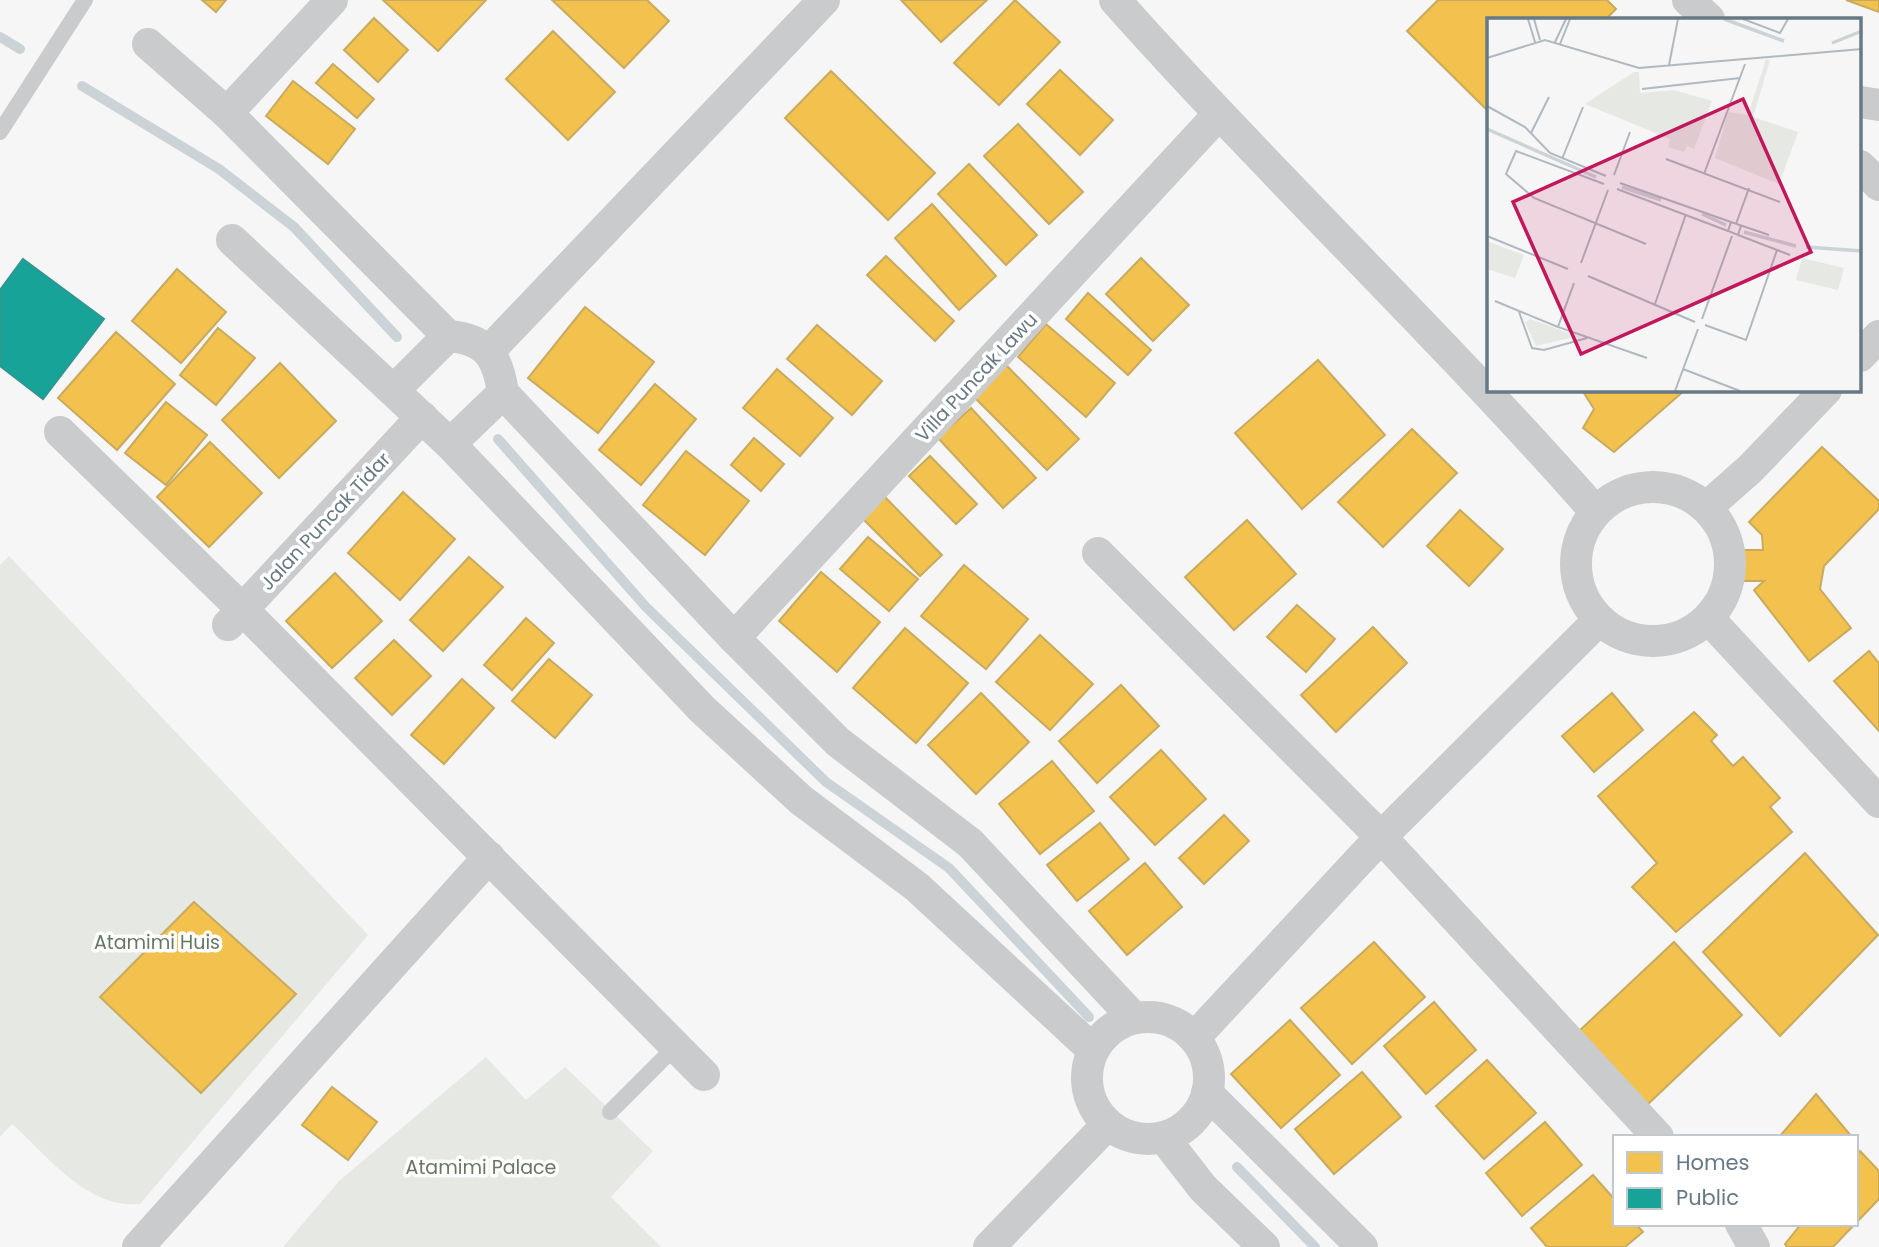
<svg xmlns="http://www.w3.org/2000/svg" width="1879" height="1247" font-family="Poppins,sans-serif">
<rect width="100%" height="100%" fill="#f6f6f6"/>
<g fill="#e5e8e3">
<path d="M 9,556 L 368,935 L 140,1204 C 87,1209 48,1156 12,1124 L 0,1137 L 0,565 Z"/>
<path d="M 486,1057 L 526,1100 L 565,1067 L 653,1151 L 611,1197 L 661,1247 L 283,1247 L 339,1181 Z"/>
</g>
<g fill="#f2c14e" stroke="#c8ab5e" stroke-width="2">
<path d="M 202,0 L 226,0 L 216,12 Z"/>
<path d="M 383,0 L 486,0 L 438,51 Z"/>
<path d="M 552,0 L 647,0 L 669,21 L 624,68 Z"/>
<path d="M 901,0 L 987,0 L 941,42 Z"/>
<path d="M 1015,0 L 1060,42 L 999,105 L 954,63 Z"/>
<path d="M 1438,0 L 1607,0 L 1616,9 L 1606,19 L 1489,19 L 1489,112 L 1407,31 Z"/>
<path d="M 1846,0 L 1879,0 L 1879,12 Z"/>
<path d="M 374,18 L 408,50 L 378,82 L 344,50 Z"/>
<path d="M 553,31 L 615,92 L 568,140 L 506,79 Z"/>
<path d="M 333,64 L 374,99 L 357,118 L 316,83 Z"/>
<path d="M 1060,70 L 1113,120 L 1080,155 L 1027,104 Z"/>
<path d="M 831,71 L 935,173 L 888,220 L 785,118 Z"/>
<path d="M 293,81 L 355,129 L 328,164 L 266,116 Z"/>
<path d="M 1018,124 L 1083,192 L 1049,224 L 984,156 Z"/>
<path d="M 969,164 L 1037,235 L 1006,265 L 938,194 Z"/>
<path d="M 932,204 L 996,276 L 959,310 L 895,238 Z"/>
<path d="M 886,256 L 954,321 L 935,341 L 867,275 Z"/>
<path d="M 1141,258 L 1189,305 L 1153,341 L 1106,294 Z"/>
<path d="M 177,269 L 226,312 L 181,363 L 132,321 Z"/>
<path d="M 1088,293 L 1151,350 L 1128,375 L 1066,319 Z"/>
<path d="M 585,307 L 654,362 L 598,433 L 528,378 Z"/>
<path d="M 1046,324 L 1115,383 L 1086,417 L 1018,357 Z"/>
<path d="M 817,325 L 882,381 L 852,415 L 787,359 Z"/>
<path d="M 218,328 L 255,358 L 216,405 L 180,375 Z"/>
<path d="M 116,332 L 175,384 L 117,450 L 58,398 Z"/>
<path d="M 1318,360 L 1385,435 L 1302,509 L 1235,433 Z"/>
<path d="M 1002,361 L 1079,439 L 1047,470 L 970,393 Z"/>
<path d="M 280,363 L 336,421 L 279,478 L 222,420 Z"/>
<path d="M 777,369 L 833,418 L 800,456 L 743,408 Z"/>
<path d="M 655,384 L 696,419 L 641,485 L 599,450 Z"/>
<path d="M 1582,390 L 1685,390 L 1614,452 L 1583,428 L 1594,409 Z"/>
<path d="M 166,402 L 207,435 L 166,485 L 125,453 Z"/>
<path d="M 971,408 L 1036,478 L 1003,508 L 938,438 Z"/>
<path d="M 1412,429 L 1457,473 L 1383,547 L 1338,502 Z"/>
<path d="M 754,438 L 784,464 L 761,491 L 731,465 Z"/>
<path d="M 210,442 L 262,493 L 209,547 L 157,497 Z"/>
<path d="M 1822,447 L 1879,501 L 1879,509 L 1824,566 L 1820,589 L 1851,628 L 1809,661 L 1754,590 L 1764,581 L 1731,581 L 1732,550 L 1763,550 L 1762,535 L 1749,522 Z"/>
<path d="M 686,451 L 749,501 L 705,555 L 643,505 Z"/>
<path d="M 930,456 L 977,504 L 956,524 L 909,476 Z"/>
<path d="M 876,488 L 942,555 L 920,576 L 854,510 Z"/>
<path d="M 403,492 L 455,539 L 400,600 L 348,553 Z"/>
<path d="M 1460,510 L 1503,549 L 1469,586 L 1427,546 Z"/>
<path d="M 1247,520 L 1296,574 L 1234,630 L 1185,577 Z"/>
<path d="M 868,537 L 918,579 L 889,611 L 840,569 Z"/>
<path d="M 469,557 L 503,587 L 443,651 L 410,620 Z"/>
<path d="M 964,565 L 1028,619 L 986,669 L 921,616 Z"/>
<path d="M 821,572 L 880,622 L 837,672 L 779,621 Z"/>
<path d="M 335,573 L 382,621 L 332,668 L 286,621 Z"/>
<path d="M 1297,605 L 1335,639 L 1306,672 L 1267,637 Z"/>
<path d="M 526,618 L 554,643 L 512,690 L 484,665 Z"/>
<path d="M 1373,627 L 1407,663 L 1336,732 L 1301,695 Z"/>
<path d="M 905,628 L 968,683 L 916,743 L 853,688 Z"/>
<path d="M 1040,635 L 1093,684 L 1050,730 L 996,682 Z"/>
<path d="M 394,640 L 431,676 L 392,715 L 355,678 Z"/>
<path d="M 1869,651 L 1879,663 L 1879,731 L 1834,681 Z"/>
<path d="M 549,659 L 592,695 L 555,738 L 512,701 Z"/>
<path d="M 462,679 L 494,708 L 444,764 L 411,735 Z"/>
<path d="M 1121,685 L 1159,726 L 1097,783 L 1059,741 Z"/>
<path d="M 981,693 L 1029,742 L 976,794 L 928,745 Z"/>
<path d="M 1612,693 L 1643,730 L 1594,772 L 1562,736 Z"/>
<path d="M 1694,712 L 1717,735 L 1711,741 L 1733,766 L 1743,757 L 1780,798 L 1770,807 L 1792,832 L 1676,932 L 1632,887 L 1657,863 L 1598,796 Z"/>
<path d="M 1161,750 L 1206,799 L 1155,845 L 1110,797 Z"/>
<path d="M 1052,761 L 1094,811 L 1040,854 L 999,804 Z"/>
<path d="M 1224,815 L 1249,841 L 1204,884 L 1179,858 Z"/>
<path d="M 1100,823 L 1129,859 L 1077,901 L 1047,865 Z"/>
<path d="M 1805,853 L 1878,935 L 1780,1036 L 1703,952 Z"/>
<path d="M 1145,863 L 1182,907 L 1127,955 L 1089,911 Z"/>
<path d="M 194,902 L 296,994 L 201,1093 L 100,997 Z"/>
<path d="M 1374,942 L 1425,997 L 1352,1064 L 1301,1008 Z"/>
<path d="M 1674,942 L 1742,1015 L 1647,1105 L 1578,1032 Z"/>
<path d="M 1434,1002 L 1476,1050 L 1426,1094 L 1384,1046 Z"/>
<path d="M 1290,1020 L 1340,1075 L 1281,1128 L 1231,1074 Z"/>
<path d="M 1487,1060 L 1536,1113 L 1484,1159 L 1436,1106 Z"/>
<path d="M 1362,1072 L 1401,1117 L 1334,1174 L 1295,1129 Z"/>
<path d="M 332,1087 L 377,1122 L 348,1160 L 302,1125 Z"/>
<path d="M 1816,1094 L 1852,1137 L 1779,1137 Z"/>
<path d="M 1545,1122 L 1582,1165 L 1522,1216 L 1486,1173 Z"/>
<path d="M 1860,1151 L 1879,1171 L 1879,1199 L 1856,1223 L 1856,1155 Z"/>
<path d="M 1593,1175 L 1615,1200 L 1615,1224 L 1636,1224 L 1643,1232 L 1625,1247 L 1547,1247 L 1531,1228 Z"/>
<path d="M 1801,1224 L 1855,1224 L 1833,1247 L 1787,1247 L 1785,1244 Z"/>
</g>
<path fill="#17a398" stroke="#2f9692" stroke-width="2" d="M 23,259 L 104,319 L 43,399 L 0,366 L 0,290 Z"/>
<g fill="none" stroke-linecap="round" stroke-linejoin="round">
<g stroke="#cbd3d6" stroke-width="10">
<path d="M 0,37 L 20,49"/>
<path d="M 82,86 L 219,169 L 294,227 L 397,337"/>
<path d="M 498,439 L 646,607 L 826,782 L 949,868 L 1089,1017"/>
<path d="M 1237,1167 L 1315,1247"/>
</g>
<g stroke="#c9cbcc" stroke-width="16">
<path d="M 0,132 L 85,0"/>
<path d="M 610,1112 L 675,1047"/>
</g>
<g stroke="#c9cbcc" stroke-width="32">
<path d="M 1115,0 C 1271,175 1441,336 1595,511"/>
<path d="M 1688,0 L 1709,19"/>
<path d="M 148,44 L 227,113 L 448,336"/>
<path d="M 1860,102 L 1879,105"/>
<path d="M 227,113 L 332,0"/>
<path d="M 1860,166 L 1879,185"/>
<path d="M 232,240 L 450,444 L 503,393 C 498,357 487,339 448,336 L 395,389"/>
<path d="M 489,351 L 824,0"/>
<path d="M 1860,356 L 1879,336"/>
<path d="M 503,393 L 734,638 L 838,742 L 970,843 L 1134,1018"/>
<path d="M 60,432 L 243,610 L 704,1075"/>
<path d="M 450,444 L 703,710 L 801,800 L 917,887 L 1093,1050"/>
<circle cx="1653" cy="564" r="77"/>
<path d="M 1707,507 L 1750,469 L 1826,390"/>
<path d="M 1098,553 L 1381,837 L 1658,1137"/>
<path d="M 1709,619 L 1879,802"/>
<path d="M 228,625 L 422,417"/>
<path d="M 734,638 L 1218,115"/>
<circle cx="1148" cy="1078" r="61"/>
<path d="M 1194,1038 L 1381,837 L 1599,620"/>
<path d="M 1207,1093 L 1362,1247"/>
<path d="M 1164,1138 L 1203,1188 L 1264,1247"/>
<path d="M 1741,1224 L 1754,1247"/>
<path d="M 138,1247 L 489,857"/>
<path d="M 989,1247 L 1107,1125"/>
</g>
</g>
<g text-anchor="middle" stroke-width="7" stroke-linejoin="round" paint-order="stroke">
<g font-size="19" fill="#677985" stroke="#fff">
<text transform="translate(976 377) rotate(-47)" y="7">Villa Puncak Lawu</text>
<text transform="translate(325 521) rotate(-47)" y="7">Jalan Puncak Tidar</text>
</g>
<g font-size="19" fill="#667762" stroke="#fff">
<text x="157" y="949">Atamimi Huis</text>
<text x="481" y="1174">Atamimi Palace</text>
</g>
</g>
<g transform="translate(1487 18)">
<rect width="374" height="374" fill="#f6f6f6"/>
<path d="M 279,41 L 283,42 L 266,99 L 311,114 L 292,166 L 228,140 L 241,94 L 261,97 ZM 147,54 L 152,54 L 153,75 L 187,72 L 225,83 L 207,131 L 200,128 L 197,134 L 181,129 L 183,121 L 98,86 ZM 0,223 L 37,237 L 28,260 L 0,251 ZM 315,240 L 357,250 L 351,272 L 309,262 ZM 43,301 L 82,315 L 83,320 L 49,328 L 38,304 Z" fill="#e5e8e3"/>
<path fill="none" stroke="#cbd3d6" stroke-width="3.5" d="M 237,1 L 297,23M 345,25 L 375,13M 0,111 L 109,159M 135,169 L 174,182M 215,196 L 239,207M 257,214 L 309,228M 319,229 L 375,233"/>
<path fill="none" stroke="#b0b9bf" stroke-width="2" d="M 41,1 L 48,24M 47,1 L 53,22M 256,1 L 293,15 L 301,1M 68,24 L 79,1M 73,26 L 83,1M 0,40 L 58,22 L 152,50 L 375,31M 182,47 L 191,1M 155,71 L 253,60M 0,88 L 38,109 L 63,135 L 119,158M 44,115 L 62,79M 75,141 L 96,89M 179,141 L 293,184M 217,156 L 258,46M 127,157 L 143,114M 133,165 L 244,204M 117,166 L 29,133 L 19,156 L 47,180 L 159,226M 130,171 L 241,213M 249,206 L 262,170M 254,208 L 251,217 L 241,213 L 244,204 L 282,217M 251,217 L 303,237M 0,218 L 81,251M 94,245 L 121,172M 101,258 L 208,304M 87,265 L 71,309 L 160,340M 8,283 L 71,309M 168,286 L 199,196M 32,294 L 45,330 L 57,332 L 100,320M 215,301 L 245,218M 218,307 L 259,322 L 290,232M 196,351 L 253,373M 188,373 L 211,311"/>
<path fill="#c2185b" fill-opacity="0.15" stroke="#c2185b" stroke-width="3.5" d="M 256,81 L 324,234 L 94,336 L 26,184 Z"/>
<rect width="374" height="374" fill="none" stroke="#677985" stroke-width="3.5"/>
</g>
<rect x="1613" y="1135" width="245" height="91" fill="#ffffff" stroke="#c2c9ce" stroke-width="2"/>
<rect x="1627" y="1152" width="35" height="21" fill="#f2c14e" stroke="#c2c9ce" stroke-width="2"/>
<text x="1676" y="1170" font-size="21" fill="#677985">Homes</text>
<rect x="1627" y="1188" width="35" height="21" fill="#17a398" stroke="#c2c9ce" stroke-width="2"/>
<text x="1676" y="1205" font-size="21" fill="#677985">Public</text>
</svg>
